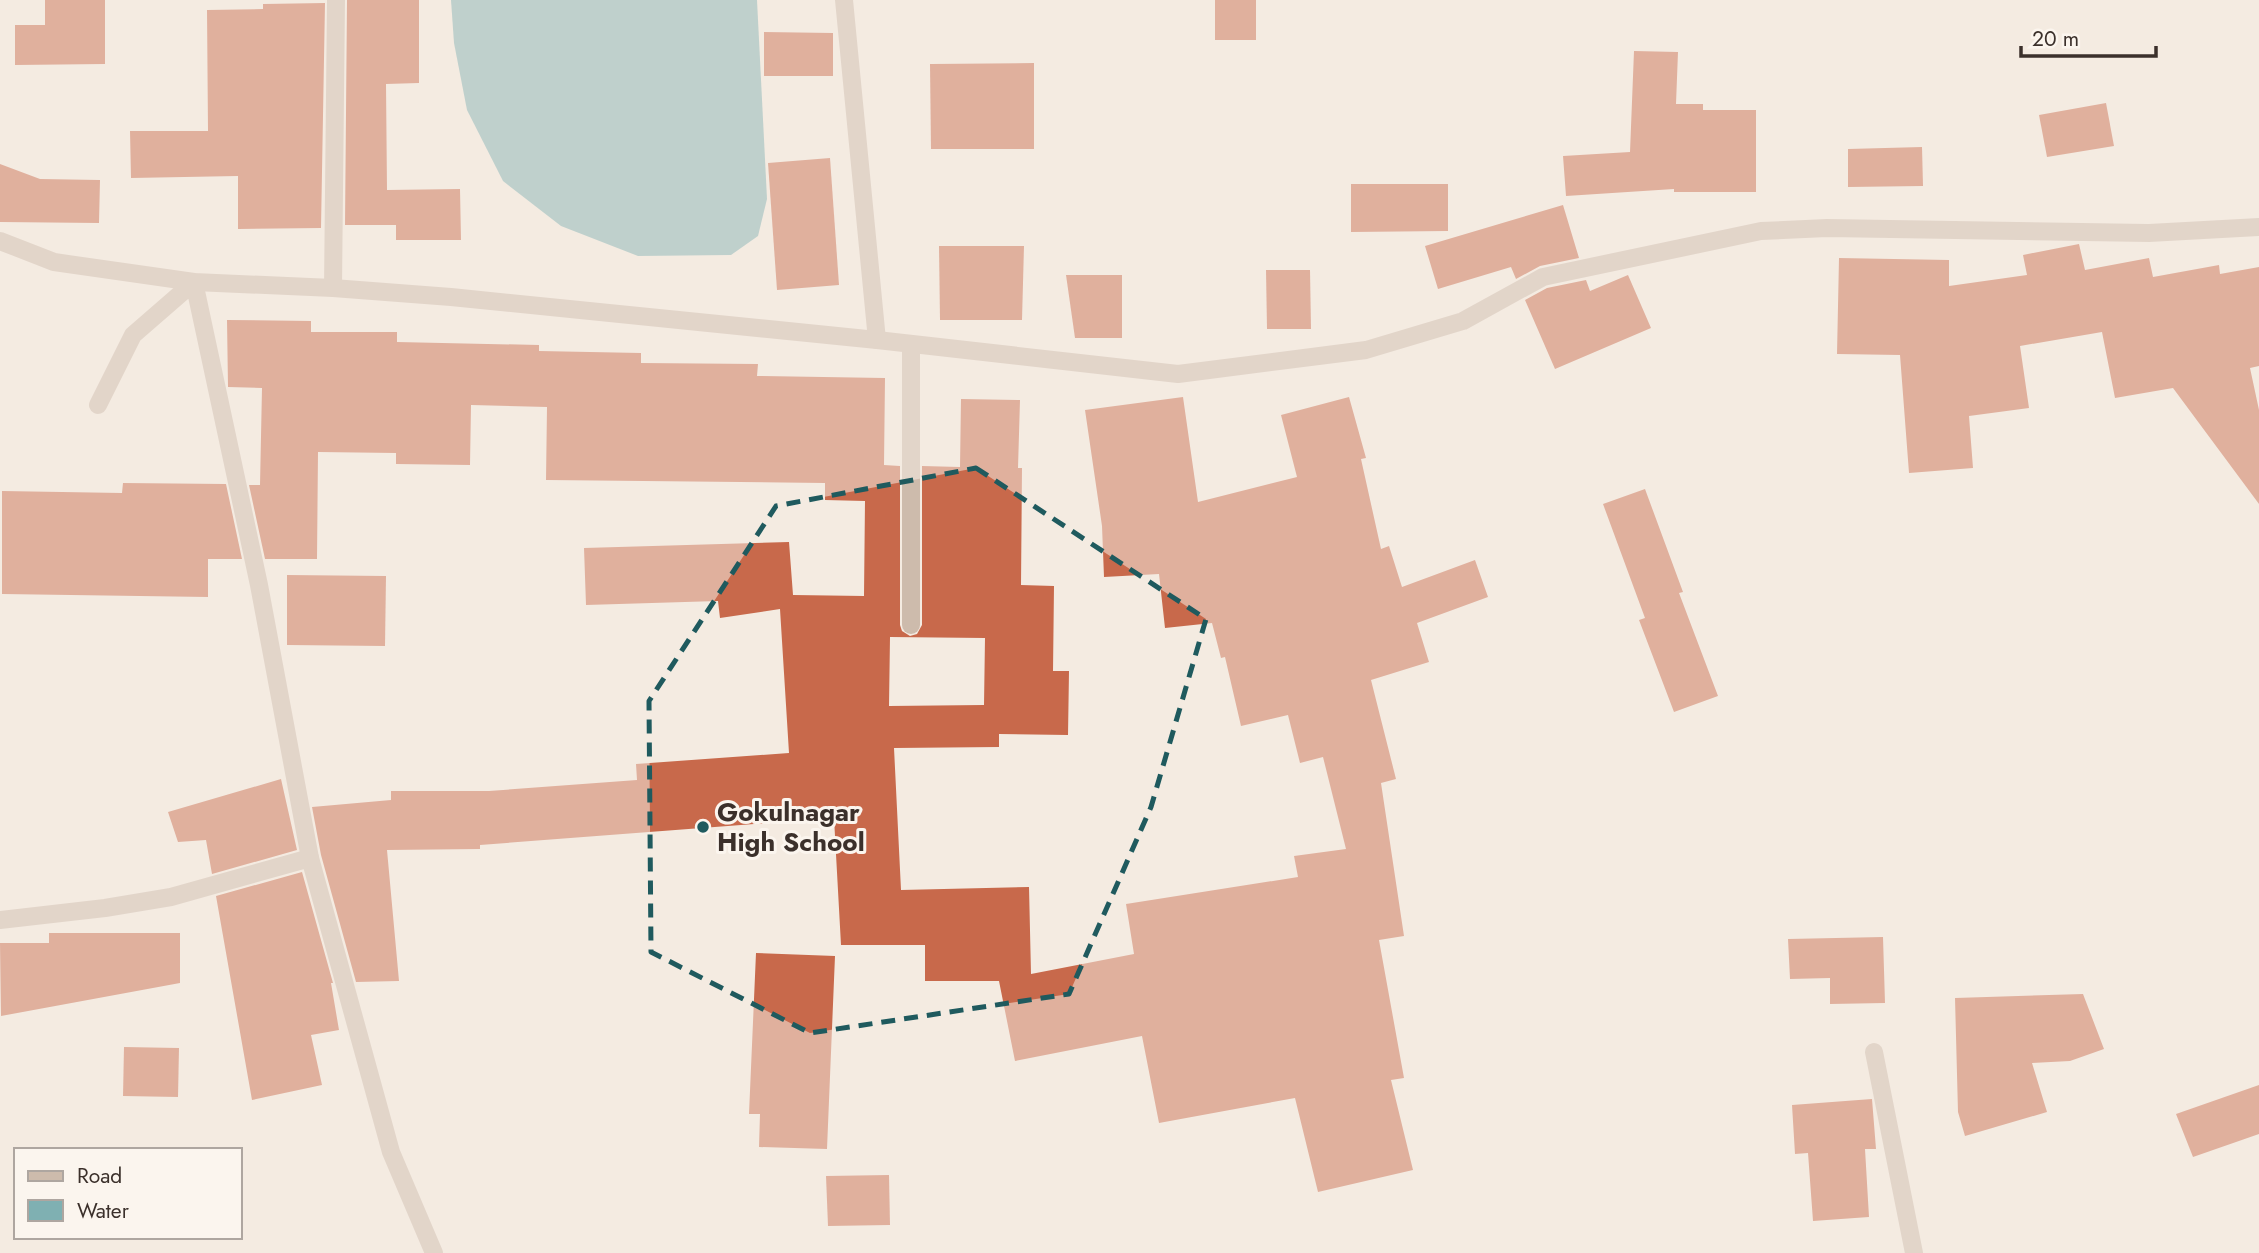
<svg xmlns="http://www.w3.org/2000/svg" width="2259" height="1253" font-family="Jost,sans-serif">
<rect width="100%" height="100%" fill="#f4ebe1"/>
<path fill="#7fb0b2" d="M 451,0 L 757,0 L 767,199 L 758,236 L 731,255 L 638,256 L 561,226 L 503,181 L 467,110 L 454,43 Z"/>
<g fill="#c8694b" fill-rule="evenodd">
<path d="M 45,0 L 105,0 L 105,64 L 15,65 L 15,25 L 45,25 Z"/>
<path d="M 347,0 L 419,0 L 419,83 L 386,84 L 387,190 L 460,189 L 461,240 L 396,240 L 396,225 L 345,225 Z"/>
<rect x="1215" y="0" width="41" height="40"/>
<path d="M 325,3 L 321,228 L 238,229 L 238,176 L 131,178 L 130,131 L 208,131 L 207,10 L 263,9 L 263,4 Z"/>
<path d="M 764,32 L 833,33 L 833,76 L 764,76 Z"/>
<path d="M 1634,51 L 1678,52 L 1676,104 L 1703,104 L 1703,110 L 1756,110 L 1756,192 L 1674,192 L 1674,189 L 1566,196 L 1563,156 L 1630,152 Z"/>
<path d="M 1034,63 L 1034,149 L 931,149 L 930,64 Z"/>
<path d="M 2106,103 L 2114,146 L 2047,157 L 2039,115 Z"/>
<path d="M 1922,147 L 1923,186 L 1848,187 L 1848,149 Z"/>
<path d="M 830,158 L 839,285 L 777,290 L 768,163 Z"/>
<path d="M 0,164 L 40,179 L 100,180 L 99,223 L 0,222 Z"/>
<path d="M 1351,184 L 1448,184 L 1448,231 L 1351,232 Z"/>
<path d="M 1563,205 L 1579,258 L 1540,266 L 1516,279 L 1511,267 L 1438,289 L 1425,246 Z"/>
<path d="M 2079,244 L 2085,270 L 2149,258 L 2153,277 L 2219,265 L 2220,274 L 2259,267 L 2259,366 L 2250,368 L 2259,410 L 2259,504 L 2173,388 L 2115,398 L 2102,332 L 2020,346 L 2029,408 L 1969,416 L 1973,468 L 1909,473 L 1900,355 L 1837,354 L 1839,258 L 1949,260 L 1949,286 L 2027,275 L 2023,255 Z"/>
<path d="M 939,246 L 1024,246 L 1022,320 L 940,320 Z"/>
<path d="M 1266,270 L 1310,270 L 1311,329 L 1267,329 Z"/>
<path d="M 1066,275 L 1122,275 L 1122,338 L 1075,338 Z"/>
<path d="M 1628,275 L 1651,328 L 1555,369 L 1525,300 L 1547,288 L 1586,280 L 1590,291 Z"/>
<path d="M 227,320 L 311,321 L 311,332 L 397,332 L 397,342 L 539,345 L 539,351 L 641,353 L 641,363 L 758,364 L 757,376 L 885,378 L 884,465 L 900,466 L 900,625 L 902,631 L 910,636 L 917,634 L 922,625 L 922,466 L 960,467 L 961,399 L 1020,400 L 1018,468 L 1022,468 L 1021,585 L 1054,586 L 1053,671 L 1069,671 L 1068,735 L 999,734 L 999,747 L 894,748 L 901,890 L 1029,887 L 1031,974 L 1134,954 L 1126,904 L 1298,877 L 1294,856 L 1346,849 L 1323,757 L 1300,763 L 1288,715 L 1241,726 L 1225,657 L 1221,658 L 1212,623 L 1165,628 L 1159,574 L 1104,577 L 1102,526 L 1085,410 L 1183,397 L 1198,502 L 1297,477 L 1281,415 L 1349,397 L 1366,458 L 1361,459 L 1381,549 L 1389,546 L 1402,587 L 1475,560 L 1488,597 L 1417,623 L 1429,662 L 1371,680 L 1396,779 L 1381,783 L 1404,936 L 1379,940 L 1404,1078 L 1391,1080 L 1413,1170 L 1318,1192 L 1295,1098 L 1159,1123 L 1142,1036 L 1015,1061 L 999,981 L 925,981 L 925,945 L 841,945 L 834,818 L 480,845 L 480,849 L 387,850 L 399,981 L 356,982 L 321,855 L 312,807 L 391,800 L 391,791 L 489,791 L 637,780 L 636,764 L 789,753 L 780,609 L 720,618 L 718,601 L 586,605 L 584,548 L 789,542 L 793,595 L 864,596 L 865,501 L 825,500 L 825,483 L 546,480 L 547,407 L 471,405 L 470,465 L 396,464 L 396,453 L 318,452 L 317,559 L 265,559 L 249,485 L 260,485 L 262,388 L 228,387 ZM 890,637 L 985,638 L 984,705 L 889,706 Z"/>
<path d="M 123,483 L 226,484 L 242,559 L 208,559 L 208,597 L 2,594 L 2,491 L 122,493 Z"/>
<path d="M 1645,489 L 1683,592 L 1679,593 L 1718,696 L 1674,712 L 1639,620 L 1645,618 L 1603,504 Z"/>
<path d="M 287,575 L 386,576 L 385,646 L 287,645 Z"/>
<path d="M 281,779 L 297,850 L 212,874 L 206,840 L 178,842 L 168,812 Z"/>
<path d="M 302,872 L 333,983 L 331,983 L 339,1030 L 311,1035 L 322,1085 L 252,1100 L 216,896 Z"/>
<path d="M 49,933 L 180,933 L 180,983 L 1,1016 L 0,943 L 49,943 Z"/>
<path d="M 1883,937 L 1885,1003 L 1830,1004 L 1830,978 L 1790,979 L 1788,939 Z"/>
<path d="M 756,953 L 835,956 L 827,1149 L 759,1147 L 760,1114 L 749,1114 Z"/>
<path d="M 2083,994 L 2104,1049 L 2070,1061 L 2032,1063 L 2047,1112 L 1965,1136 L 1958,1112 L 1955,998 Z"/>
<path d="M 124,1047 L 179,1048 L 178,1097 L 123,1096 Z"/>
<path d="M 2259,1085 L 2259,1134 L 2193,1157 L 2176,1114 Z"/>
<path d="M 1872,1099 L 1876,1149 L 1865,1149 L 1869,1217 L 1813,1221 L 1808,1153 L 1795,1154 L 1792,1105 Z"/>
<path d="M 889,1175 L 890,1225 L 828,1226 L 826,1176 Z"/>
</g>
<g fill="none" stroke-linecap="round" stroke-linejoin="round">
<g stroke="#cdbbac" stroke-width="18">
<path d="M 844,0 L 877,340"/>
<path d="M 333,288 L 336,0"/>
<path d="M 98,405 L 133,335 L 194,282 L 259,585 L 310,858 L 391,1152 L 434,1253"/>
<path d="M 911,625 L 911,344"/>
<path d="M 0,920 L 105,908 L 171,897 L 310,858"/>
<path d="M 1874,1052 L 1914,1253"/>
</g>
<path stroke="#cdbbac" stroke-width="18" d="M 0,241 L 54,262 L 194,282 L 333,288 L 451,297 L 877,340 L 1178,374 L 1366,350 L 1463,321 L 1543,277 L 1761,231 L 1827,228 L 2149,233 L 2259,227"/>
</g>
<path d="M0 0H2259V1253H0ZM 976,468 L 1206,619 L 1151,807 L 1069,994 L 810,1033 L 651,952 L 649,701 L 776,506 Z" fill="#f4ebe1" fill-opacity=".55" fill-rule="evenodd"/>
<path fill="none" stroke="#1f5a5e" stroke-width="5" stroke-dasharray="14 9" stroke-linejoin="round" d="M 976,468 L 1206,619 L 1151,807 L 1069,994 L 810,1033 L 651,952 L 649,701 L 776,506 Z"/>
<circle fill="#1f5a5e" stroke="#fbf5ee" stroke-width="2.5" cx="703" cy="827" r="7"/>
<g text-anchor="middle" stroke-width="6" stroke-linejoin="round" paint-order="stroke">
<g font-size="26" font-weight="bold" fill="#3b302b" stroke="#fbf5ee" text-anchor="start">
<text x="717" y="821">Gokulnagar<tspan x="717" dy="30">High School</tspan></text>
</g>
</g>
<rect x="14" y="1148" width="228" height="91" fill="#fbf5ee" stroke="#aea6a0" stroke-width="2"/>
<rect x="28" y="1171" width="35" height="10" fill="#cdbbac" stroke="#aea6a0" stroke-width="2"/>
<text x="77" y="1183" font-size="21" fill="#3b302b">Road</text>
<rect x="28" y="1200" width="35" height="21" fill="#7fb0b2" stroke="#aea6a0" stroke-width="2"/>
<text x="77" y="1218" font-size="21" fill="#3b302b">Water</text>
<path d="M2021 46v10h135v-10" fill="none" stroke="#3b302b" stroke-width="3.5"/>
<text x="2032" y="46" font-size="21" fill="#3b302b" stroke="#fbf5ee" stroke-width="5" paint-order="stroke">20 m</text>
</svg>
